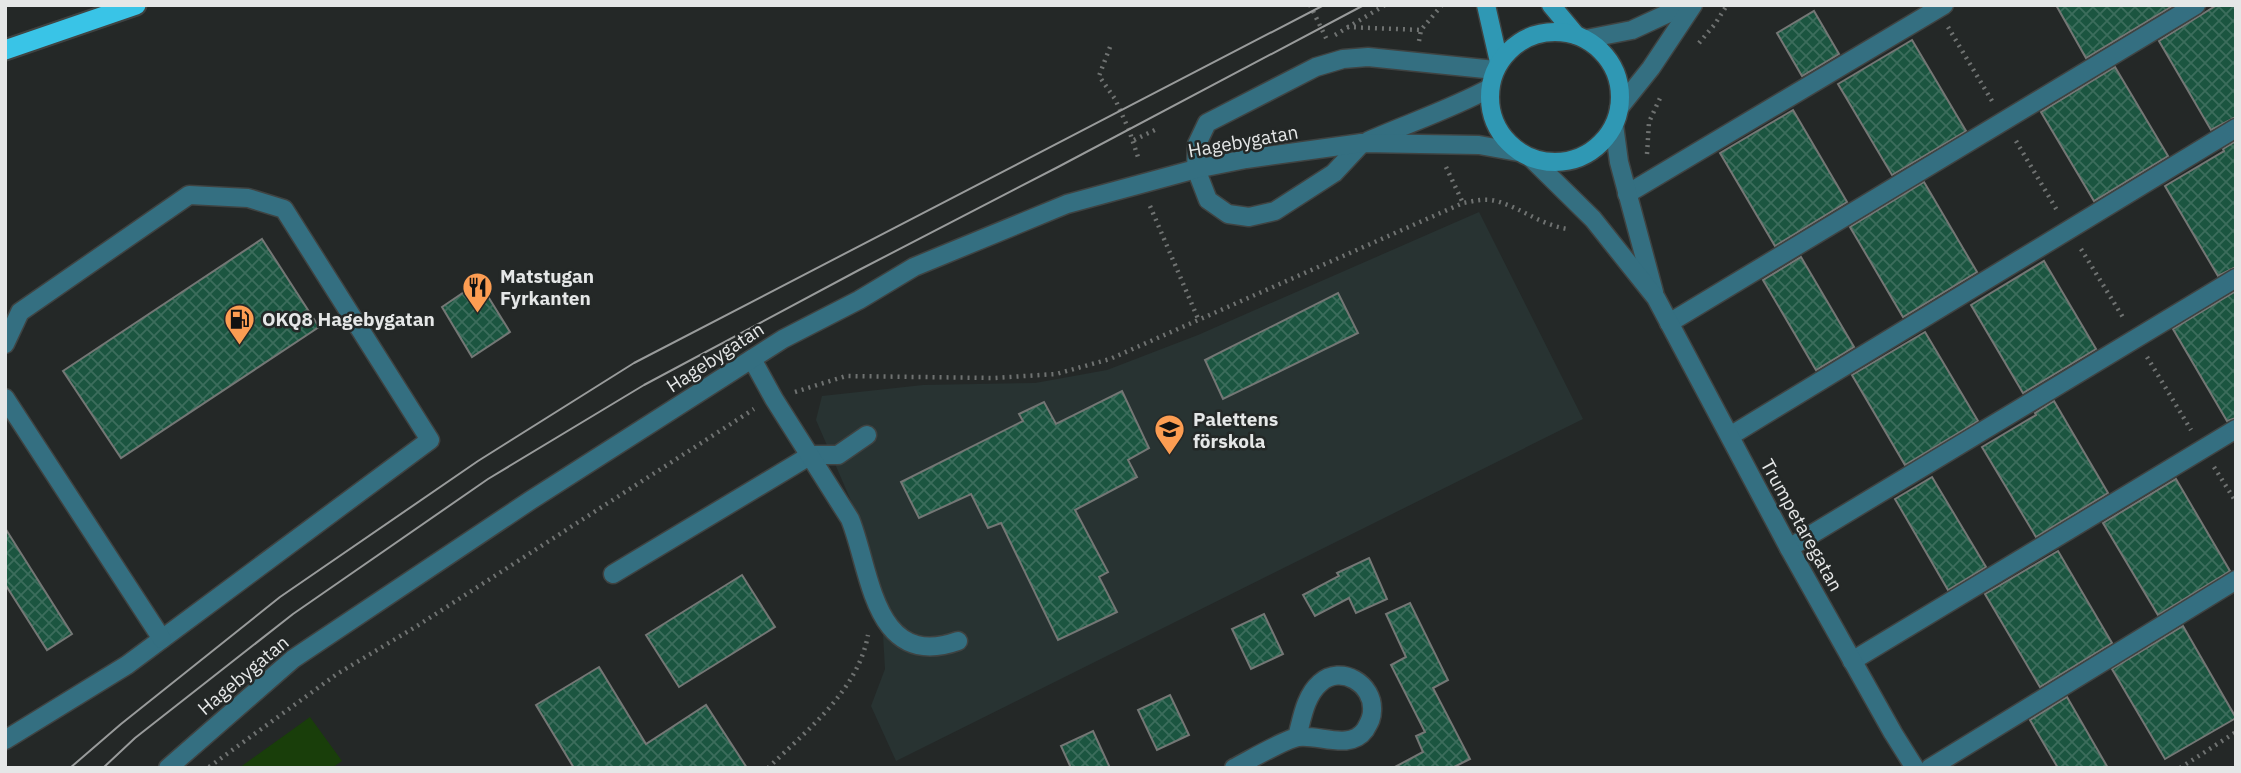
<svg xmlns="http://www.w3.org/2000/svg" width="2241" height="773" font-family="'IBM Plex Sans',sans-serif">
<defs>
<pattern id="building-cross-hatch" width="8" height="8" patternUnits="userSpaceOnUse" patternTransform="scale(1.75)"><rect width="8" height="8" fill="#1b5540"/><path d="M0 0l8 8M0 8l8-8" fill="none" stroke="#3c6d5c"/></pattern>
</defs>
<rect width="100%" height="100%" fill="#242827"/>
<path fill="#283332" d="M 1479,212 L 1583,419 L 896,761 L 871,706 L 885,669 L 882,617 L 858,517 L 816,420 L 822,396 L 923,385 L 1035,383 L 1107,370 L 1198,335 Z"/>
<path fill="#193e0a" d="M 310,717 L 342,761 L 332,768 L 239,768 Z"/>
<g fill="url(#building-cross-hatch)" stroke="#747775" stroke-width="2">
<path d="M 2056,5 L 2174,5 L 2086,58 Z"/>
<path d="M 2217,5 L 2236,5 L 2236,117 L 2211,130 L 2159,41 Z"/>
<path d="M 1814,11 L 1839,54 L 1802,76 L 1777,33 Z"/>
<path d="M 1912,40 L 1966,131 L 1892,175 L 1838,84 Z"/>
<path d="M 2115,67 L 2168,156 L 2094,201 L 2041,112 Z"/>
<path d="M 1793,110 L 1847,202 L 1775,246 L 1720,153 Z"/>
<path d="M 2236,141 L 2236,267 L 2218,276 L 2165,186 L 2224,151 L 2223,149 Z"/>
<path d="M 1924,182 L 1977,272 L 1903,317 L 1850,227 Z"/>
<path d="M 262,239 L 319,327 L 121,458 L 63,371 Z"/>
<path d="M 1801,257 L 1854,347 L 1816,370 L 1763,280 Z"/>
<path d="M 2044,261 L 2096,349 L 2023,393 L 1971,305 Z"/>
<path d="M 479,282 L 510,332 L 472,357 L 442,307 Z"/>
<path d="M 2236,291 L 2236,418 L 2227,421 L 2173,329 Z"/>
<path d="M 1338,293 L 1358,333 L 1223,399 L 1205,360 Z"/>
<path d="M 1925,332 L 1978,421 L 1905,465 L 1852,375 Z"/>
<path d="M 1122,391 L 1149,448 L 1128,460 L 1137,477 L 1075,510 L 1108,572 L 1099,577 L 1117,612 L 1058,640 L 1001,523 L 988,528 L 971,494 L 919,518 L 901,482 L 1023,421 L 1019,414 L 1044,402 L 1056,424 Z"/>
<path d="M 2054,401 L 2108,493 L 2036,537 L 1982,447 L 2036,415 L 2035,413 Z"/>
<path d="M 1932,477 L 1986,567 L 1948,590 L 1895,499 Z"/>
<path d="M 2176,479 L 2230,571 L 2158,615 L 2103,523 Z"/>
<path d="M 5,528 L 72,634 L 47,650 L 5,584 Z"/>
<path d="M 2058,551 L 2112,643 L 2040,687 L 1985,594 Z"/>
<path d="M 1369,558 L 1387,599 L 1356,613 L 1349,598 L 1315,616 L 1303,595 L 1339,576 L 1337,573 Z"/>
<path d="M 742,575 L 775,627 L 679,687 L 646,635 Z"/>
<path d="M 1410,603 L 1448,680 L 1433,688 L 1470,759 L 1452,768 L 1393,768 L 1423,752 L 1416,736 L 1425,732 L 1391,665 L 1406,657 L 1386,614 Z"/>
<path d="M 1264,614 L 1283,654 L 1251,669 L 1232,629 Z"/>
<path d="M 2183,626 L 2236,718 L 2165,759 L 2112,669 Z"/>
<path d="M 599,667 L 646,744 L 706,705 L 747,768 L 574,768 L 536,705 Z"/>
<path d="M 1170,695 L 1189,735 L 1157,750 L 1138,710 Z"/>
<path d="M 2067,697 L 2108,768 L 2058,768 L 2030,720 Z"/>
<path d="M 1093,731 L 1110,768 L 1071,768 L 1061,746 Z"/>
</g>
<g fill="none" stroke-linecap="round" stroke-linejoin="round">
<defs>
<g id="service">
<path d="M 1362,143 L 1334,173 L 1275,211 L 1249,217 L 1228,214 L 1208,200 L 1196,169 L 1197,144 L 1207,123 L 1316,67 L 1343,59 L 1368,57 L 1495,70"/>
<path d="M 1627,194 L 1944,5"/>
<path d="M 1669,323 L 2196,5"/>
<path d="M 5,344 L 20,312 L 189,195 L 248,198 L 284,209 L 430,440 L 127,665 L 5,740"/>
<path d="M 5,398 L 162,639"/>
<path d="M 1730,436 L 2236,128"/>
<path d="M 1789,548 L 2236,278"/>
<path d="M 613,574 L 811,455 L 838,455 L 867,435"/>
<path d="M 1852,661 L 2236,429"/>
<path d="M 1930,768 L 2236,580"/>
</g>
<g id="minor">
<path d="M 1614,125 L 1619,162 L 1654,292"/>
<path d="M 1531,158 L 1593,219 L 1656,298 L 1789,548 L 1893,733 L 1915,768"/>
<path d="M 752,359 L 774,399 L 850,519 C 871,570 873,671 958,641"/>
<path d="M 1234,768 C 1248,761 1285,739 1298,737 C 1319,734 1350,751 1365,730 C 1369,723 1372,719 1372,711 C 1374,684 1341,664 1320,683 C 1305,696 1302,719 1297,737"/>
</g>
<g id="tertiary">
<path d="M 1586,39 L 1632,30 L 1686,5"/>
<path d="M 1619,108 L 1651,68 L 1693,5"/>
<path d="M 1368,141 C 1409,123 1451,109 1490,88"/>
<path d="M 168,768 L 293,659 L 531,500 L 783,339 L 859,300 L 914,267 L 1067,204 L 1196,169 L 1246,159 L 1362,143 L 1479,145 L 1518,152"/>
</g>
<g id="secondary">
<path d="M 1486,5 L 1499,62"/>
<path d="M 1551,5 L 1576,35"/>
<circle cx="1555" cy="97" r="65"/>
</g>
<path id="trunk" d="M 5,50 L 136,5"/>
</defs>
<use href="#service" stroke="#3f4342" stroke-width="21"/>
<use href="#minor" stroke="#3f4342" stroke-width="21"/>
<use href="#tertiary" stroke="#3f4342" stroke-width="21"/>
<use href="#secondary" stroke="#3f4342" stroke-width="21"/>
<use href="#trunk" stroke="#3f4342" stroke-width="23"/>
<g stroke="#6f7271" stroke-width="4.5" stroke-dasharray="2 5" stroke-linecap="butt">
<path d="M 1310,5 L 1327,40"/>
<path d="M 1347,27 L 1421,30"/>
<path d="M 1948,27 L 1992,101"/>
<path d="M 1335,35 L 1385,5"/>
<path d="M 1419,41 L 1421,30 L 1442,5"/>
<path d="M 1699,43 L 1715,24 L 1727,5"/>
<path d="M 1110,47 L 1099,76 L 1115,99 L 1129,130 L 1139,160"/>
<path d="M 1134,140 L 1159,128"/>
<path d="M 2016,141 L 2058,212"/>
<path d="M 1647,154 L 1649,122 L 1661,96"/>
<path d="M 1446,167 L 1463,203"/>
<path d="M 1150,206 L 1199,321"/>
<path d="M 2081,249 L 2124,319"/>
<path d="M 2147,357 L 2191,430"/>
<path d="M 795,392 L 846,376 L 994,378 L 1056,374 L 1110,359 L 1463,203 C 1474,201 1485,198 1496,201 C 1522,208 1540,225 1568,229"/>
<path d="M 2214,467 L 2236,502"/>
<path d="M 209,767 L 337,674 L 417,626 L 754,409"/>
<path d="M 768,768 C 806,731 858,691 868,635"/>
<path d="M 2180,768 L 2236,732"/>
</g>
<use href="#service" stroke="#346f81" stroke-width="18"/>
<use href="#minor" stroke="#346f81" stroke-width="18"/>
<use href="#tertiary" stroke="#346f81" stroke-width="18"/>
<use href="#secondary" stroke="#2f98b4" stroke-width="18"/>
<use href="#trunk" stroke="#39c4e7" stroke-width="19"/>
<g stroke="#999b9b" stroke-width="2">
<path d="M 70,768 L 121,724 L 280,597 L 478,461 L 634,363 L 1324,5"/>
<path d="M 103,768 L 135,738 L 293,614 L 488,479 L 644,385 L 859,270 L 1058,167 L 1364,5"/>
</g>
</g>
<defs>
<symbol id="restaurant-pin" viewBox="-11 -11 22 30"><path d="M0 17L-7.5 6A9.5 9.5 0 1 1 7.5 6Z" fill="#fc9d52" stroke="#242827"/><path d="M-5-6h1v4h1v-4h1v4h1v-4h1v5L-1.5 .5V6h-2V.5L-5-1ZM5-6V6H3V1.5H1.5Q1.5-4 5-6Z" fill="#111"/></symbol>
<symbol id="fuel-pin" viewBox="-11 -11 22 30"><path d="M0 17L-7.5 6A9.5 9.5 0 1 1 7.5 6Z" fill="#fc9d52" stroke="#242827"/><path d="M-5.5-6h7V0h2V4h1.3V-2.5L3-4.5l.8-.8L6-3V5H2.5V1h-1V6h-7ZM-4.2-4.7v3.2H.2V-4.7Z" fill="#111"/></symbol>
<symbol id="school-pin" viewBox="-11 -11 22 30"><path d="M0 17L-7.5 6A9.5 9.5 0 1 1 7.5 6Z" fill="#fc9d52" stroke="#242827"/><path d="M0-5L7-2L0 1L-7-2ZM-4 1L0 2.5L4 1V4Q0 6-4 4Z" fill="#111"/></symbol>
</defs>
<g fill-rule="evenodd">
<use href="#restaurant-pin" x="460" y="270" width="35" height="47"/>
<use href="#fuel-pin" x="222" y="302" width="35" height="47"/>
<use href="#school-pin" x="1152" y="412" width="35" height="47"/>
</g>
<g text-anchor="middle" stroke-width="5" stroke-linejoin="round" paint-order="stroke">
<g font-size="19" fill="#e5e7e7" stroke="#242827">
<text transform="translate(1243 141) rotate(-10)" y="7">Hagebygatan</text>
<text transform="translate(715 357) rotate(-33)" y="7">Hagebygatan</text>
<text transform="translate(1802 525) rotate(61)" y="7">Trumpetaregatan</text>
<text transform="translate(243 675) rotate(-40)" y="7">Hagebygatan</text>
</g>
<g font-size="19" font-weight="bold" fill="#e5e7e7" stroke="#242827" text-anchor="start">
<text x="500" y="283">Matstugan<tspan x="500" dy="22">Fyrkanten</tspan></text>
<text x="262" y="326">OKQ8 Hagebygatan</text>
<text x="1193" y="426">Palettens<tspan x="1193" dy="22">förskola</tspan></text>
</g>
</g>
<rect width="2241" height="773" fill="none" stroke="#e5e7e7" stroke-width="14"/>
</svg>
